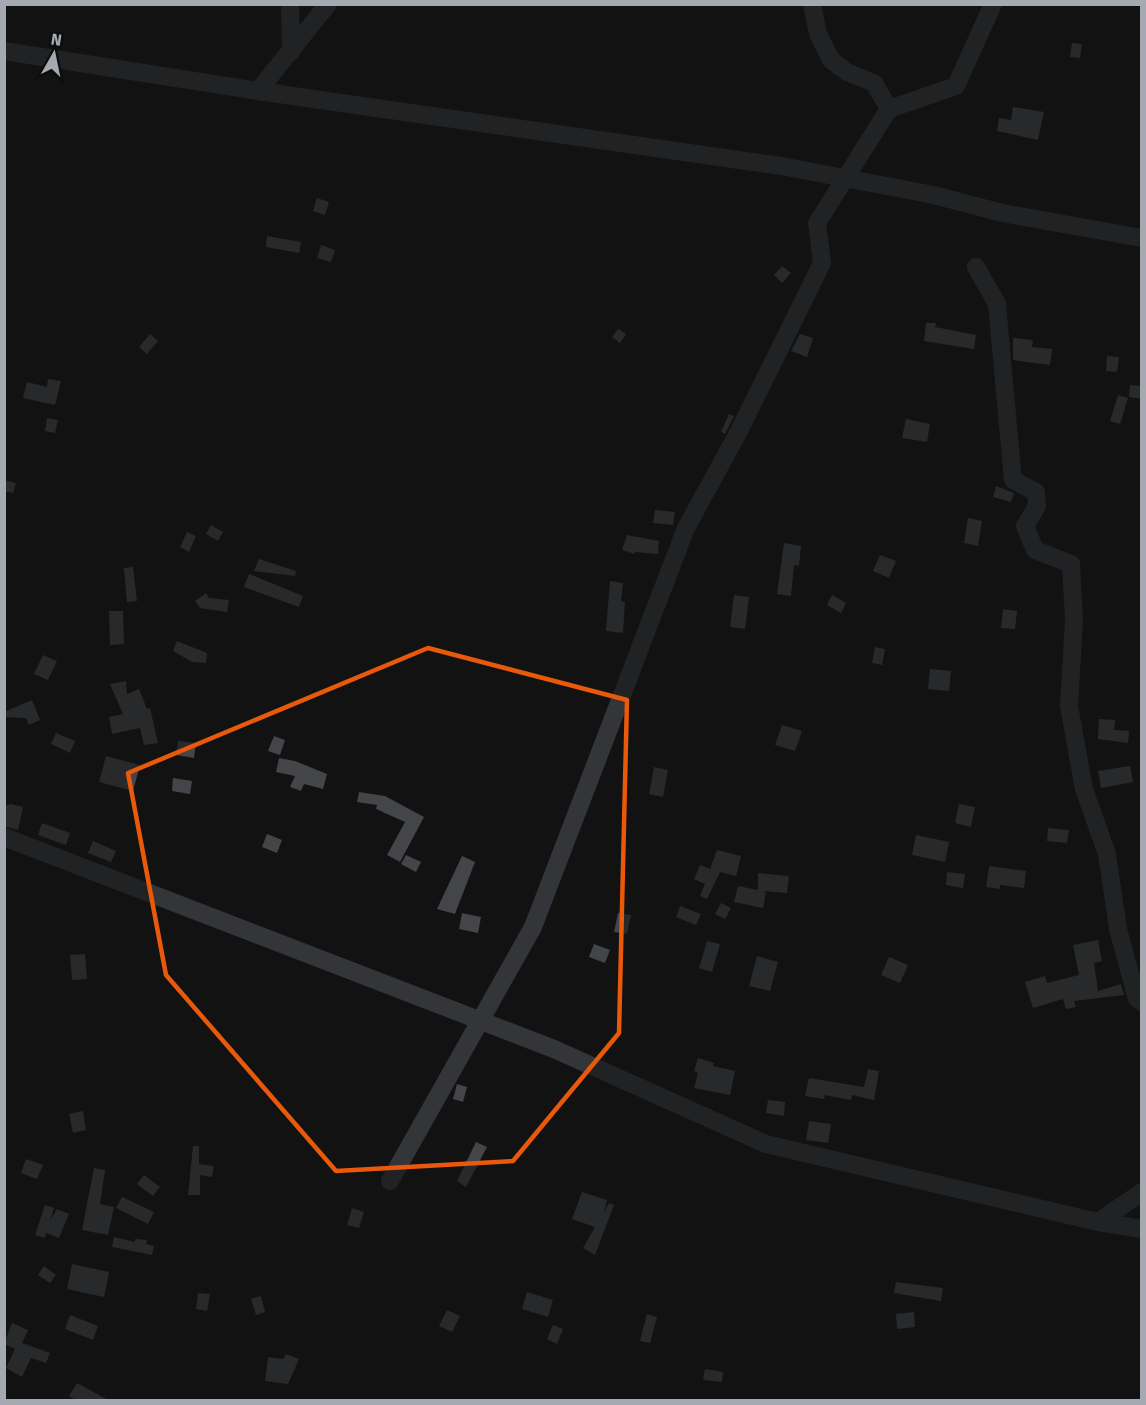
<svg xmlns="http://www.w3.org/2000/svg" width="1146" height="1405" font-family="'Fira Sans',sans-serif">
<rect width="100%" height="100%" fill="#121213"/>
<g fill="#444548">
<path d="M 1072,43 L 1082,44 L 1080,58 L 1070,57 Z"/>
<path d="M 1013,107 L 1044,112 L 1038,140 L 997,131 L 999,118 L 1011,120 Z"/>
<path d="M 317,198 L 329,202 L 325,215 L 313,211 Z"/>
<path d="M 267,236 L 301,242 L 299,253 L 266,247 Z"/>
<path d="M 321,245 L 335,250 L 331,262 L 317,258 Z"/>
<path d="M 782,266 L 791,273 L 782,283 L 774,275 Z"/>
<path d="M 926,323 L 936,323 L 935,327 L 976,335 L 974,349 L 924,341 Z"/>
<path d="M 618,329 L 626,334 L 620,343 L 612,337 Z"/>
<path d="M 150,334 L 158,341 L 147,354 L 139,347 Z"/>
<path d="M 800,334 L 813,338 L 807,357 L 791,351 Z"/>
<path d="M 1013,338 L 1033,340 L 1032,347 L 1052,349 L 1050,365 L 1013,360 Z"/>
<path d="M 1107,356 L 1119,357 L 1117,372 L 1106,371 Z"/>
<path d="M 48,379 L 61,381 L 55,405 L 23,398 L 27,382 L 47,387 Z"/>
<path d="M 1130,385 L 1142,386 L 1142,399 L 1129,397 Z"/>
<path d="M 1118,395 L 1128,398 L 1120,424 L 1110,421 Z"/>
<path d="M 729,414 L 734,416 L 725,434 L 721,432 Z"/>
<path d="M 47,418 L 58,420 L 55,433 L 45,431 Z"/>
<path d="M 906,419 L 930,424 L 927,442 L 902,438 Z"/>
<path d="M 4,480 L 16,483 L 13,493 L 4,491 Z"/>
<path d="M 996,486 L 1014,493 L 1011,502 L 993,497 Z"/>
<path d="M 655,510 L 675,512 L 673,525 L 653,523 Z"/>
<path d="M 968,518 L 982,521 L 978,546 L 964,543 Z"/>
<path d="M 211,525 L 223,532 L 218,541 L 206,534 Z"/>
<path d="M 187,532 L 196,536 L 189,552 L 180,547 Z"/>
<path d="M 627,535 L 659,541 L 658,554 L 635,552 L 635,554 L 622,550 Z"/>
<path d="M 784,543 L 801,546 L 799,566 L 794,565 L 791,596 L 777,594 Z"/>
<path d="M 880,555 L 896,561 L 889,578 L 873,571 Z"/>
<path d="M 259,559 L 296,571 L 295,576 L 254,571 Z"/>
<path d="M 133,567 L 137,601 L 127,602 L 124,568 Z"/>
<path d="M 249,574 L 303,596 L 299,607 L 244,587 Z"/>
<path d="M 610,581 L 623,583 L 621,601 L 625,602 L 623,633 L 606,631 Z"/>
<path d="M 206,593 L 209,598 L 229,600 L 227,612 L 200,608 L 195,601 Z"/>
<path d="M 734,595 L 749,597 L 745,629 L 730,627 Z"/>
<path d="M 832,595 L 846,603 L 841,613 L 827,605 Z"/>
<path d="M 1003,609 L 1017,611 L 1015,629 L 1001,628 Z"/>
<path d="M 109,611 L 123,611 L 124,644 L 110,645 Z"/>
<path d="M 177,641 L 207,653 L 206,663 L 192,662 L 173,651 Z"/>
<path d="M 875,647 L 885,649 L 882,665 L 872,663 Z"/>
<path d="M 43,655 L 57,661 L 48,680 L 34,674 Z"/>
<path d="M 930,669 L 951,671 L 949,691 L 928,689 Z"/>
<path d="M 126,681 L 127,694 L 139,689 L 147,709 L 150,708 L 158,743 L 144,745 L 140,728 L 112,734 L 109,717 L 123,714 L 110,684 Z"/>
<path d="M 32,700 L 40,720 L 29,725 L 26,718 L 4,717 L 4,712 Z"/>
<path d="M 1099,719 L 1115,720 L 1114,730 L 1129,731 L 1128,743 L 1098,739 Z"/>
<path d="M 782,725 L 802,731 L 795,751 L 775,745 Z"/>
<path d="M 56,733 L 75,741 L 70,753 L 51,744 Z"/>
<path d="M 274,736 L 285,740 L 280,755 L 268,751 Z"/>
<path d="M 178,741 L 196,743 L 194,758 L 176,755 Z"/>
<path d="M 106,756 L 140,765 L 133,791 L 99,782 Z"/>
<path d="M 279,758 L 295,761 L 327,774 L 323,789 L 304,784 L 301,791 L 290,787 L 295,776 L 276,772 Z"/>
<path d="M 1130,766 L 1133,782 L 1101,788 L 1098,771 Z"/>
<path d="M 654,767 L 668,770 L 663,797 L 649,794 Z"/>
<path d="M 173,778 L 192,781 L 190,794 L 172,791 Z"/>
<path d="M 359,792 L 385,796 L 424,817 L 400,862 L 387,855 L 405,822 L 376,809 L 377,805 L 357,802 Z"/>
<path d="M 11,804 L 23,807 L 18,830 L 4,826 L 4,806 Z"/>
<path d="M 959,804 L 975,807 L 971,827 L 955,823 Z"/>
<path d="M 42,823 L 70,833 L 66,845 L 38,835 Z"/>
<path d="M 1048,828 L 1069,830 L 1067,843 L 1047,841 Z"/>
<path d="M 267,834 L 282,840 L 277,853 L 262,847 Z"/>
<path d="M 916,835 L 949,842 L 945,862 L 912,855 Z"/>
<path d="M 93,841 L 116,851 L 111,862 L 88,853 Z"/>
<path d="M 717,850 L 741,856 L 736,876 L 720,872 L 707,899 L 700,896 L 705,884 L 694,879 L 700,865 L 710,869 Z"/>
<path d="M 406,855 L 421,862 L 416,872 L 401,864 Z"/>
<path d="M 462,856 L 475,862 L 455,914 L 437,909 Z"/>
<path d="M 989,866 L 1026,871 L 1024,888 L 1000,885 L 1000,889 L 986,887 Z"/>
<path d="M 947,872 L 965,874 L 963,888 L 946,885 Z"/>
<path d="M 758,873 L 789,876 L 787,893 L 763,891 L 766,892 L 763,908 L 734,902 L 738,886 L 758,890 Z"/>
<path d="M 721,903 L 731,908 L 725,919 L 715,914 Z"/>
<path d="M 680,906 L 701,914 L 696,925 L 676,917 Z"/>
<path d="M 462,913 L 481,917 L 478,933 L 459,929 Z"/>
<path d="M 618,913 L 631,915 L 627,934 L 614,932 Z"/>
<path d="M 1098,940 L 1102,961 L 1094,963 L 1098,991 L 1121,984 L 1124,995 L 1074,1001 L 1076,1007 L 1066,1009 L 1063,999 L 1033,1008 L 1025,982 L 1045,976 L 1047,983 L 1079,975 L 1073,945 Z"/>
<path d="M 707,941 L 720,944 L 712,972 L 699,968 Z"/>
<path d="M 594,944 L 610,950 L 605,963 L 589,957 Z"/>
<path d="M 85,954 L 87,979 L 72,980 L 70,955 Z"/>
<path d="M 757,956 L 778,962 L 770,991 L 749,986 Z"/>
<path d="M 889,957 L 908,965 L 900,983 L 881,975 Z"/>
<path d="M 698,1058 L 714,1063 L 713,1066 L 735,1071 L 730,1095 L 694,1088 L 698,1073 L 694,1071 Z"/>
<path d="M 868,1069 L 879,1071 L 874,1100 L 852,1095 L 851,1100 L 825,1095 L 824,1099 L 805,1096 L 809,1078 L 864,1087 Z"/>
<path d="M 457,1084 L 467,1087 L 463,1102 L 453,1099 Z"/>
<path d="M 768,1100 L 785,1102 L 784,1116 L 766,1113 Z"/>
<path d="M 83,1111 L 86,1130 L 73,1133 L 69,1114 Z"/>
<path d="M 809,1121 L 831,1124 L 828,1143 L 806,1140 Z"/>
<path d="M 476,1142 L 487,1147 L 466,1187 L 457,1181 Z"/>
<path d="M 193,1146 L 199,1146 L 199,1164 L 214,1166 L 212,1177 L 200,1175 L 200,1195 L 188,1195 Z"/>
<path d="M 26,1159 L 43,1165 L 37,1179 L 21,1173 Z"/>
<path d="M 94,1168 L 105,1170 L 100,1204 L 114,1207 L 108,1235 L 82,1230 Z"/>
<path d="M 144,1175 L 160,1187 L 153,1196 L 137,1184 Z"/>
<path d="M 582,1192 L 607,1200 L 604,1212 L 609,1203 L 614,1205 L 595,1255 L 583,1248 L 595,1227 L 572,1219 Z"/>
<path d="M 122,1197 L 154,1212 L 148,1224 L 116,1208 Z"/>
<path d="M 45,1205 L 54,1208 L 50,1221 L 57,1209 L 69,1214 L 59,1238 L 46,1233 L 45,1238 L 35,1235 Z"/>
<path d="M 352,1208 L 364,1212 L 359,1228 L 347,1225 Z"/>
<path d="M 114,1237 L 135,1242 L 135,1239 L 147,1240 L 146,1244 L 154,1246 L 152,1255 L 112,1247 Z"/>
<path d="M 72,1264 L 109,1272 L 104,1297 L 67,1289 Z"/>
<path d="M 44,1266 L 56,1275 L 50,1283 L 38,1275 Z"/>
<path d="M 896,1282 L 943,1288 L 941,1301 L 894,1293 Z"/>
<path d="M 527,1292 L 553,1300 L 548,1317 L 522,1309 Z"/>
<path d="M 198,1293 L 210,1294 L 207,1311 L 196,1309 Z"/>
<path d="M 261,1296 L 265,1312 L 256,1315 L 251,1299 Z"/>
<path d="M 447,1310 L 460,1316 L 452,1332 L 439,1326 Z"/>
<path d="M 914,1312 L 915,1327 L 897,1329 L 896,1314 Z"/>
<path d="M 647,1314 L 657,1317 L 650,1343 L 640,1341 Z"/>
<path d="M 70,1315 L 98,1326 L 93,1340 L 65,1329 Z"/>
<path d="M 12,1323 L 28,1330 L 22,1343 L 50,1353 L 46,1363 L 31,1358 L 22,1377 L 6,1368 L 15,1349 L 4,1344 Z"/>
<path d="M 553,1325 L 563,1329 L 557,1344 L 547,1339 Z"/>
<path d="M 286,1354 L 299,1359 L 288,1384 L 265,1381 L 268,1357 L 283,1359 Z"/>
<path d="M 705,1369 L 723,1372 L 722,1382 L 703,1380 Z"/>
<path d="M 77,1383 L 110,1401 L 77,1401 L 69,1396 Z"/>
</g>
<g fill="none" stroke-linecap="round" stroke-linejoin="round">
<g stroke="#333538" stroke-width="18">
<path d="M 290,4 L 291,52"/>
<path d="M 812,4 L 818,34 L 831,60 L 847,72 L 874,83 L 889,109 L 956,86 L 993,4"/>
<path d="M 4,51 L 258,91 L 781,166 L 934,195 L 1002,213 L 1142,238"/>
<path d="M 258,91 L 328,4"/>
<path d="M 976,267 L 997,304 L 1013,480 L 1036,492 L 1037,506 L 1025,526 L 1035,550 L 1071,564 L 1074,620 L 1069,706 L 1084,789 L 1107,854 L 1118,929 L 1137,999 L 1142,1002"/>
<path d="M 4,837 L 554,1049 L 766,1144 L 1098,1222 L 1142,1229"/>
<path d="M 390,1181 L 533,927 L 686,528 L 739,431 L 822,263 L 817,223 L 889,109"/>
<path d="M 1098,1222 L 1142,1192"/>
</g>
</g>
<path d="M0 0H1146V1405H0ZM 428,648 L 627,700 L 619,1033 L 513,1161 L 336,1171 L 166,975 L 128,773 Z" fill="#121213" fill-opacity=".55" fill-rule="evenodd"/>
<path fill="none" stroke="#e8590c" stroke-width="4.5" stroke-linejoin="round" d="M 428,648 L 627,700 L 619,1033 L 513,1161 L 336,1171 L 166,975 L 128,773 Z"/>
<rect width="1146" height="1405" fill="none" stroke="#a5aab2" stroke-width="12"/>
<g transform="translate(54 54) rotate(9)" stroke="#0d0d0e" stroke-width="4.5" paint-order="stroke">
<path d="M0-4.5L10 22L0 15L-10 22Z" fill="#a5aab2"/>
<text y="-9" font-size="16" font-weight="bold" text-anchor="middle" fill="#a5aab2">N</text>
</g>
</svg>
